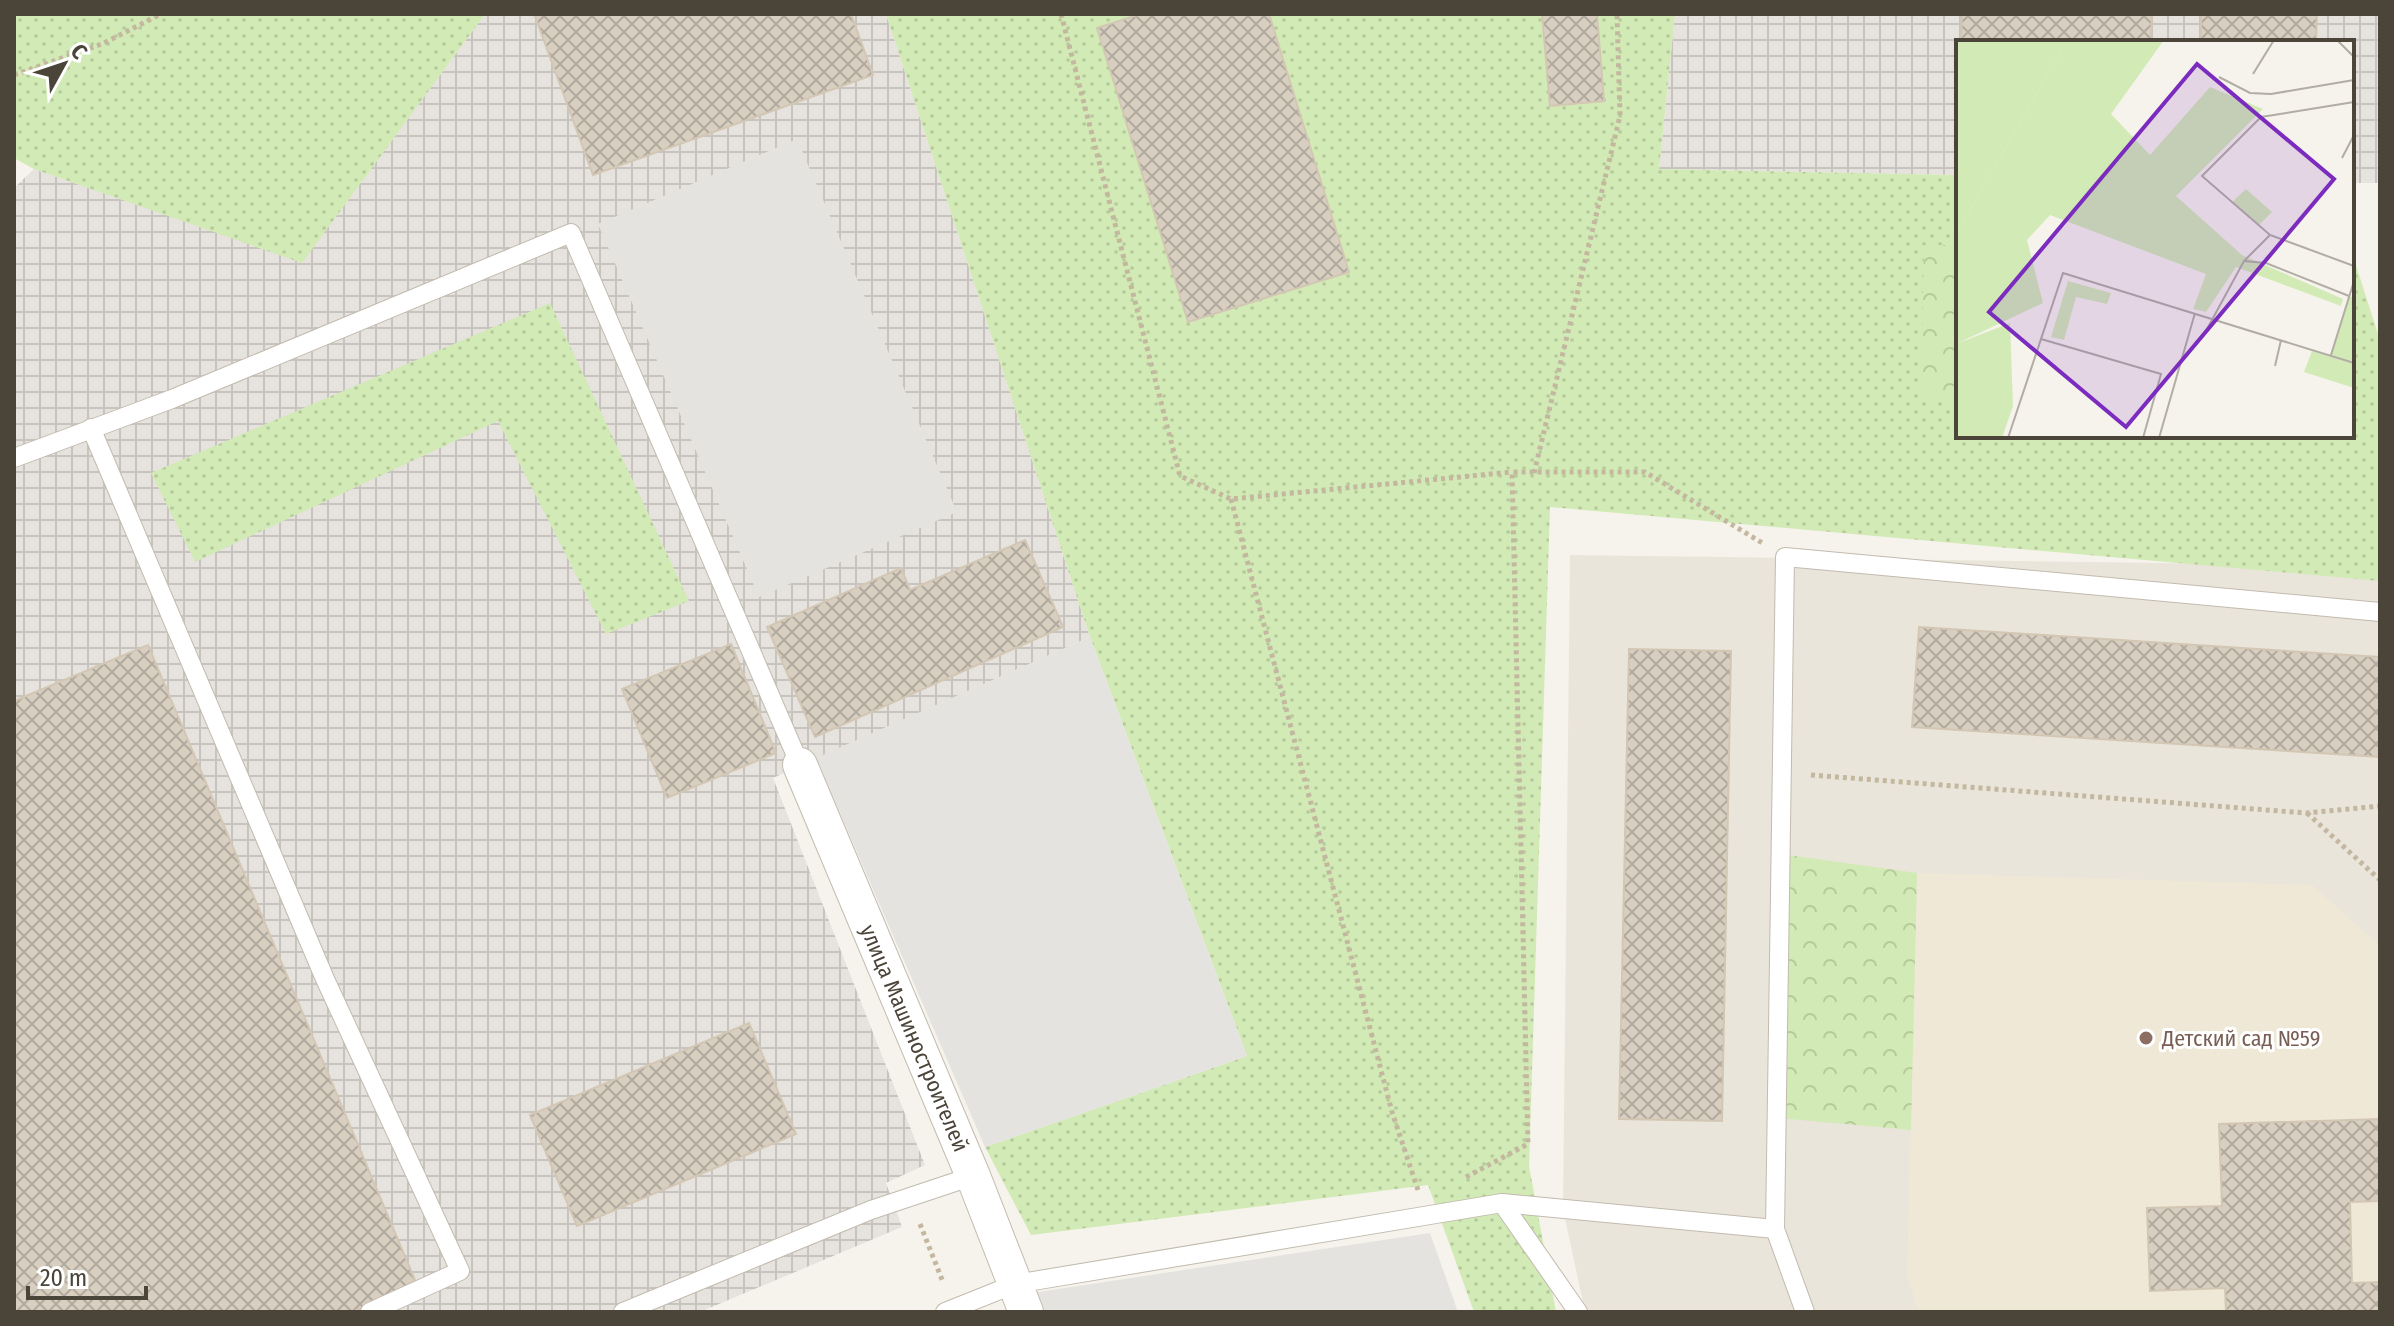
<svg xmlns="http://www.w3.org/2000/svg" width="2394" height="1326" font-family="'Fira Sans Condensed',sans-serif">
<defs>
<pattern id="industrial-grid" width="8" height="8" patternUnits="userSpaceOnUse" patternTransform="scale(2)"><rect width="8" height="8" fill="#e6e2dd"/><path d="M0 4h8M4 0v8" fill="none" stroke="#c7c3be"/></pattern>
<pattern id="grass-dots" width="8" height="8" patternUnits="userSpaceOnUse" patternTransform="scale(2)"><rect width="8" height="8" fill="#d2eab5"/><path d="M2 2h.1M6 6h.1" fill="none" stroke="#b6ca9c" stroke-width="1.8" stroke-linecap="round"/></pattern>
<pattern id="park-crowns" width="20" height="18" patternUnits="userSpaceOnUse" patternTransform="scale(2)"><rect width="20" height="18" fill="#d2eab5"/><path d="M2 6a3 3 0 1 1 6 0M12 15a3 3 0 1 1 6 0" fill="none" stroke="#b6ca9c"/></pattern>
<pattern id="building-cross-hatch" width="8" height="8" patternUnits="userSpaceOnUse" patternTransform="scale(2)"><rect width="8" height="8" fill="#d8cfc1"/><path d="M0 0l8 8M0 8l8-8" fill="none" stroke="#b1aa9e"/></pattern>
</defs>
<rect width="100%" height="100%" fill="#f6f3ec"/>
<path fill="#eae5da" d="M 1570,555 L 2380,566 L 2380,1312 L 1585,1312 L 1563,1209 Z"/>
<g fill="url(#industrial-grid)">
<path d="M 485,14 L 886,14 L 1090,637 L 773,778 L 925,1165 L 886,1183 L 902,1227 L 700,1312 L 14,1312 L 14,188 L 34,169 L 302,262 Z"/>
<path d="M 1675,14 L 2380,14 L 2380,183 L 2352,183 L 2352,42 L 1958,42 L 1958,175 L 1659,169 Z"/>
</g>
<path fill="#efe8d6" d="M 1917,873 L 2312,885 L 2380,946 L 2380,1312 L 1919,1312 L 1907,1275 Z"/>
<g fill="url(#grass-dots)">
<path d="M 14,14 L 485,14 L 302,263 L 34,169 L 14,158 Z"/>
<path d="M 886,14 L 1675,14 L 1659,169 L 1958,175 L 1958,436 L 2352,436 L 2352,253 L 2380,340 L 2380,581 L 1550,507 L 1529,1166 L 1556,1312 L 1474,1312 L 1428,1185 L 1031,1235 L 985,1147 L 1247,1056 L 1090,637 Z"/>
<path d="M 550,303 L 689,601 L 606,634 L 498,421 L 195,562 L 151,473 Z"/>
</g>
<g fill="url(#park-crowns)">
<path d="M 1924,245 L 1958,245 L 1958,398 L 1921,398 Z"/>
<path d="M 1781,854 L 1917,873 L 1911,1130 L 1777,1118 Z"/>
</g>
<g fill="#e5e3e0">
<path d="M 797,139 L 957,512 L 759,597 L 598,224 Z"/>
<path d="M 1090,637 L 1247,1056 L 985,1147 L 816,758 Z"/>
<path d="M 1430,1233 L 1458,1312 L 1026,1312 L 1018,1295 Z"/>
</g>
<g fill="url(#building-cross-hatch)" stroke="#d3c7b4" stroke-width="2">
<path d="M 541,14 L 851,14 L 873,75 L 593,175 L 535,16 Z"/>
<path d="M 1141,14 L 1269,14 L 1349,272 L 1188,322 L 1097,28 Z"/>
<path d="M 1542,14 L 1597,14 L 1604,101 L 1550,106 Z"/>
<path d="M 1962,14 L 2152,14 L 2151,42 L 1961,42 Z"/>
<path d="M 2201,14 L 2317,14 L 2316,42 L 2201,42 Z"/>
<path d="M 1025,540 L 1063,627 L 815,737 L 767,627 L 901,568 L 910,590 Z"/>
<path d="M 1919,627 L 2380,657 L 2380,757 L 1912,727 Z"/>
<path d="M 731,644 L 776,753 L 667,798 L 622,689 Z"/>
<path d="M 148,645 L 417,1285 L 352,1312 L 14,1312 L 14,701 Z"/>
<path d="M 1629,649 L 1731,651 L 1722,1121 L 1619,1119 Z"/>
<path d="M 749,1023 L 796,1134 L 577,1226 L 530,1115 Z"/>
<path d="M 2380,1119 L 2380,1201 L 2350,1202 L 2352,1283 L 2380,1282 L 2380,1312 L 2226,1312 L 2225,1288 L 2150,1291 L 2147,1208 L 2222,1206 L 2219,1124 Z"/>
</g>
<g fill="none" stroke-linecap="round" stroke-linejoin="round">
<defs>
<g id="lane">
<path d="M 91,428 L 325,979 L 460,1271 L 370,1312"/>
<path d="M 14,458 L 172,399 L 571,233 L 800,765"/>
<path d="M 1502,1203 L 1578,1312"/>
<path d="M 623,1312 L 871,1210 L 973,1176"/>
<path d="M 945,1312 L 1015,1284 L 1502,1203 L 1775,1229"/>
<path d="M 1805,1312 L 1775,1229 L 1785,557 L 2380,612"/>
</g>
<path id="street" d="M 800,765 L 973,1176 L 1026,1312"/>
</defs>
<use href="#lane" stroke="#c2bbae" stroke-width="20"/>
<use href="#street" stroke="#c2bbae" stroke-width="36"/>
<g stroke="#c4b79f" stroke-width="5" stroke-dasharray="4 4" stroke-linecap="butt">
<path d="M 1061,14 L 1180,476 L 1231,499 L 1512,472"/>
<path d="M 14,75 L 102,44 L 161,14"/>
<path d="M 1534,473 L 1620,116 L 1617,14"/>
<path d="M 1231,499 L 1392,1112 L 1418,1190"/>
<path d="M 1811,775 L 2306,813 L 2380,806"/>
<path d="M 2307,813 L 2380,880"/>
<path d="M 1466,1177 L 1528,1144 L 1512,472 L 1645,472 L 1764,544"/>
<path d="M 920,1224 L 943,1282"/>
</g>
<use href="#lane" stroke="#fff" stroke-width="18"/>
<use href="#street" stroke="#fff" stroke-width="34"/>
</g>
<circle fill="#8d6e63" stroke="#fff" stroke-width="3" cx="2146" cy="1038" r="8"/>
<g text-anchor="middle" stroke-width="6" stroke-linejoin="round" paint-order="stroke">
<g font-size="22" fill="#4b4439" stroke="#fff">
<text transform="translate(915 1038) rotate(67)" y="8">улица Машиностроителей</text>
</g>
<g font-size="22" fill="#785e54" stroke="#fff" text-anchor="start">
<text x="2162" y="1046">Детский сад №59</text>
</g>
</g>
<g transform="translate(1956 40)">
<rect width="398" height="398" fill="#f6f3ec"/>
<path d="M 111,0 L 208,0 L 155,74 L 194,115 L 254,47 L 307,69 L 220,156 L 286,215 L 387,259 L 385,266 L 280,227 L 250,272 L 237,269 L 250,234 L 94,175 L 71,200 L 87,263 L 0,304 L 0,194 ZM 112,241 L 155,253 L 151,264 L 120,257 L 108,300 L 95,297 ZM 393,256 L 398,258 L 398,323 L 375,315 ZM 356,311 L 398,324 L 398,348 L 348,332 Z" fill="#d2eab5"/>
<path d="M 0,0 L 111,0 L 0,194 ZM 54,283 L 57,366 L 46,398 L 0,398 L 0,304 Z" fill="#d2eab5"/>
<path d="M 247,69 L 263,83 L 241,108 L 225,94 ZM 290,149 L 316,172 L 303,185 L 276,162 Z" fill="#d2eab5"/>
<path fill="none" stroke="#b2ada4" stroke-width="2" d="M 381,0 L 398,17M 297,34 L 318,0M 263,37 L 294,53 L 315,54 L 398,40M 398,62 L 305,77 L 246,136 L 314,195 L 398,226M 386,118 L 398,95M 288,221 L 310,223 L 393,256M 251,289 L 288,221 L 314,195M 85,299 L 205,334 L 187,398M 375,315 L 398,241M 319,326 L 325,300M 52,398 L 107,233 L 398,323M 203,398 L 239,273"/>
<path fill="#7b2cbf" fill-opacity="0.15" stroke="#7b2cbf" stroke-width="4" d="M 241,24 L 378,139 L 170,387 L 33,272 Z"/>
<rect width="398" height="398" fill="none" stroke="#4b4439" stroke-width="4"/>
</g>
<rect width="2394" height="1326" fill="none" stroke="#4b4439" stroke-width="32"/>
<g transform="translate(64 64) rotate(50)" stroke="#ffffff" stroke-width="6" paint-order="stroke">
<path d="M0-6L14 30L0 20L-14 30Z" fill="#4b4439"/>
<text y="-12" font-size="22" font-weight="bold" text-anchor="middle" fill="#4b4439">С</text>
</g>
<path d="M28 1286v12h118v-12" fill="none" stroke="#4b4439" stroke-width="4"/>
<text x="40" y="1286" font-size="24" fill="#4b4439" stroke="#ffffff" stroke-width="6" paint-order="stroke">20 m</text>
</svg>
